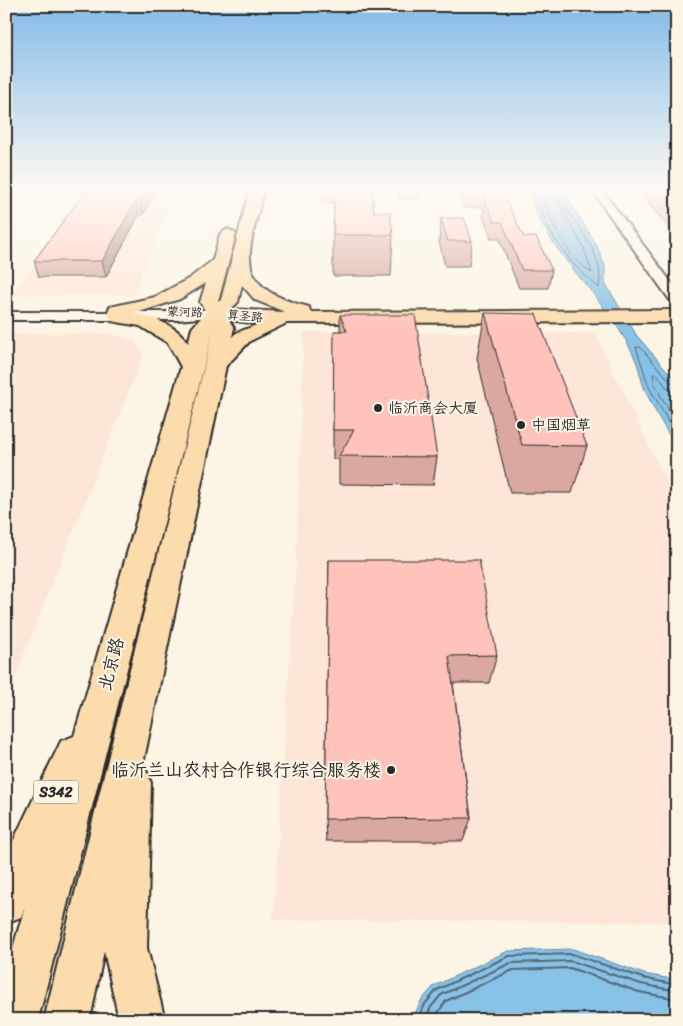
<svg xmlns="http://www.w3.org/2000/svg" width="683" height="1026" font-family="Sriracha,'LXGW WenKai TC',sans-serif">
<rect width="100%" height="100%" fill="#fcf5e5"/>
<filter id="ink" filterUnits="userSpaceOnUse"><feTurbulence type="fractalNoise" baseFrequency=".02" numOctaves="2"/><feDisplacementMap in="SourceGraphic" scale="10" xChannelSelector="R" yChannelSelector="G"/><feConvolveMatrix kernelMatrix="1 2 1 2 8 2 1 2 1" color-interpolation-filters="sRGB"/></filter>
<g filter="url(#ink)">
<g fill="#fde6d8">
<path d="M 87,189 L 177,189 L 133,295 L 12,295 Z"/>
<path d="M 304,332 L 595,333 L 677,504 L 677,922 L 273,920 L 296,561 Z"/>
<path d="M 110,333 L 135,341 L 143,356 L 6,700 L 6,334 Z"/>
</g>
<path fill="#acf0ba" stroke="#6c8e72" d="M 6,189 L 63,189 L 57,195 L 6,196 Z"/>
<g fill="#89c2e7" stroke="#63869c">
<path d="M 528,189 L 561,189 L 566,195 L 596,244 L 605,266 L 605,283 L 637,336 L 677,382 L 677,447 C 665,429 654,410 645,390 C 641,381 640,370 636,361 C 632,351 626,340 620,331 C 589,281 544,248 528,189 Z"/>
<path d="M 573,949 L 644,974 L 677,980 L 677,1020 L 412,1020 L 421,1001 L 434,986 L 508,951 Z"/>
</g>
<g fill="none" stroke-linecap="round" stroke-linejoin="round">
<g stroke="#516776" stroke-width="1">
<path d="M 533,189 L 550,232 L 573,264 L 599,288 C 606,248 569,223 557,189"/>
<path d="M 539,189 C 549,218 565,256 592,273 L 584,248 L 551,189"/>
<path d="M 677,384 L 671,382 L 640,347 L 636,347 L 649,387 L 677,437"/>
<path d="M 677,390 L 667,388 L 657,374 L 653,374 L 655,385 L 677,426"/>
</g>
<g stroke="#516776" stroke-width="2">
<path d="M 418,1020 L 425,1004 L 437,990 L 509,956 L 572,954 L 643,978 L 677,985"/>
<path d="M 425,1020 L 431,1007 L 441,995 L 511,963 L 571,961 L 641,984 L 677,991"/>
<path d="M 433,1020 L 446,1001 L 513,970 L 570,968 L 639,992 L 677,999"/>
</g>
<defs>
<g id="minor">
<path d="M 591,189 L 601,189 L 677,290 L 677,304 L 672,303 Z"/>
<path d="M 215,309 L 222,313 L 220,316 L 177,320 L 6,320 L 6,312 L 177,312 Z"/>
</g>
<path id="major" d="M 250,189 L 264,189 C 249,253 228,287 309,307 L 310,312 L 677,310 L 677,322 L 287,323 L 250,341 L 226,366 L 142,769 L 146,770 L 151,783 L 147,948 L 165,1020 L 119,1020 L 104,951 L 90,1020 L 44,1020 L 214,326 L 38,1020 L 6,1020 L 6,971 L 25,907 L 21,917 L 6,923 L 6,856 L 61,741 L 74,736 L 181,367 L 168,343 L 140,326 L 111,321 L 108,311 L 110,307 L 155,297 L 190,278 L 213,260 L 220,234 L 228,229 L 236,234 L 218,302 L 221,300 ZM 206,283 L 200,302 L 206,312 L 192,328 L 188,343 C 178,326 152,316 133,314 L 180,299 ZM 242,285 L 255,300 L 285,312 L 231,309 L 238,302 ZM 229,320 L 259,324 L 236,333 L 232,337 L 234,328 Z"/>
</defs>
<use href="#minor" stroke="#2b2b2b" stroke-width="4"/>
<use href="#major" stroke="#2b2b2b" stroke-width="4"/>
<use href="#minor" fill="#fcf5e5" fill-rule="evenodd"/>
<use href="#major" fill="#fcdcac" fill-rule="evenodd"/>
</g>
<g fill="#dba8a1" stroke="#2b2b2b">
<path d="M 87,189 L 157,189 L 143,215 L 139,215 L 106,277 L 39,277 L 34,261 Z"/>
<path d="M 322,189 L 372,189 L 374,212 L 393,235 L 391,276 L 333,276 L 333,235 L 334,203 L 323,203 Z"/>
<path d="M 398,189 L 420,189 L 419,198 L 399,198 Z"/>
<path d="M 458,189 L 487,189 L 484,207 L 464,208 Z"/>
<path d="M 636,189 L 677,189 L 677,237 Z"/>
<path d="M 485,200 L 524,237 L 552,270 L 548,288 L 519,288 L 499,238 L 491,238 L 483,216 Z"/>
<path d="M 441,218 L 472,241 L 469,266 L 445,266 L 439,241 Z"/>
<path d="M 485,313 L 587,446 L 572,493 L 510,493 L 477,358 Z"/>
<path d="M 340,315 L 437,457 L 433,485 L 339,484 L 339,459 L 333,459 L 333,430 L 340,331 Z"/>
<path d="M 329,560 L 497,655 L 489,683 L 453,683 L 471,818 L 463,841 L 326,841 L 325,819 Z"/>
</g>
<g fill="#b28883" stroke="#2b2b2b">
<path d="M 147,189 L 157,189 L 143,215 L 140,201 Z"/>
<path d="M 136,201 L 139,215 L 106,277 L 102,261 Z"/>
</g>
<g fill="#ffc3bb" stroke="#2b2b2b">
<path d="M 87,189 L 147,189 L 140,201 L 136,201 L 102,261 L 34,261 Z"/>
<path d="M 335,189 L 372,189 L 374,212 L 390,212 L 393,235 L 333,235 Z"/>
<path d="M 658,189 L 677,189 L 677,209 Z"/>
<path d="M 485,200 L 506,200 L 524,237 L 536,237 L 552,270 L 522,270 L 502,222 L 494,222 Z"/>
<path d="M 441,218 L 464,218 L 472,241 L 448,241 Z"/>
<path d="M 485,313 L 536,314 L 587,446 L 522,445 Z"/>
<path d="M 340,315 L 415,315 L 437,457 L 339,456 L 354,430 L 333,430 L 334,331 L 347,331 Z"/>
<path d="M 329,560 L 479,560 L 497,655 L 449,656 L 471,818 L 325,819 Z"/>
</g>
</g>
<linearGradient id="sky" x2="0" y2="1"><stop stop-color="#82bae8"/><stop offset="0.57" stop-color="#fefaf3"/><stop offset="1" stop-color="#fefaf3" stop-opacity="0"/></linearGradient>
<rect width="683" height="332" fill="url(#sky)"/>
<g fill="#2b2b2b" stroke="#fcf5e5" stroke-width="2">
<circle cx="378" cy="408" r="5"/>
<circle cx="521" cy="425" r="5"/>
<circle cx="391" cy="770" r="5"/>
</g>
<g text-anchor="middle" stroke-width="4" stroke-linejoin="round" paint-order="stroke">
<g font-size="12" fill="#2b2b2b" stroke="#fcf5e5">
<text transform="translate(185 312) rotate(2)" y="4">蒙河路</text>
<text transform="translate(245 316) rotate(5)" y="4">算圣路</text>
</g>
<rect fill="#fcf5e5" stroke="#6a6863" stroke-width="1" x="33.5" y="780.5" width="45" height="23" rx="4"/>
<g font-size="14" font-weight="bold" fill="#2b2b2b">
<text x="56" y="797">S342</text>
</g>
<g font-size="15" fill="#2b2b2b" stroke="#fcf5e5" text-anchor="start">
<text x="388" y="413">临沂商会大厦</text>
<text x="531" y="430">中国烟草</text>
</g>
<g font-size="18" fill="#2b2b2b" stroke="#fcf5e5">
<text transform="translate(111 664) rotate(-75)" y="6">北京路</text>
</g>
<g font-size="18" fill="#2b2b2b" stroke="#fcf5e5" text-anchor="end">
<text x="381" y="776">临沂兰山农村合作银行综合服务楼</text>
</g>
</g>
<rect width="683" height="1026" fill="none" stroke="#fcf5e5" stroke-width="25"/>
<rect x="12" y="12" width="658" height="1001" fill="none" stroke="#2b2b2b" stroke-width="2" filter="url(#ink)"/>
</svg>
